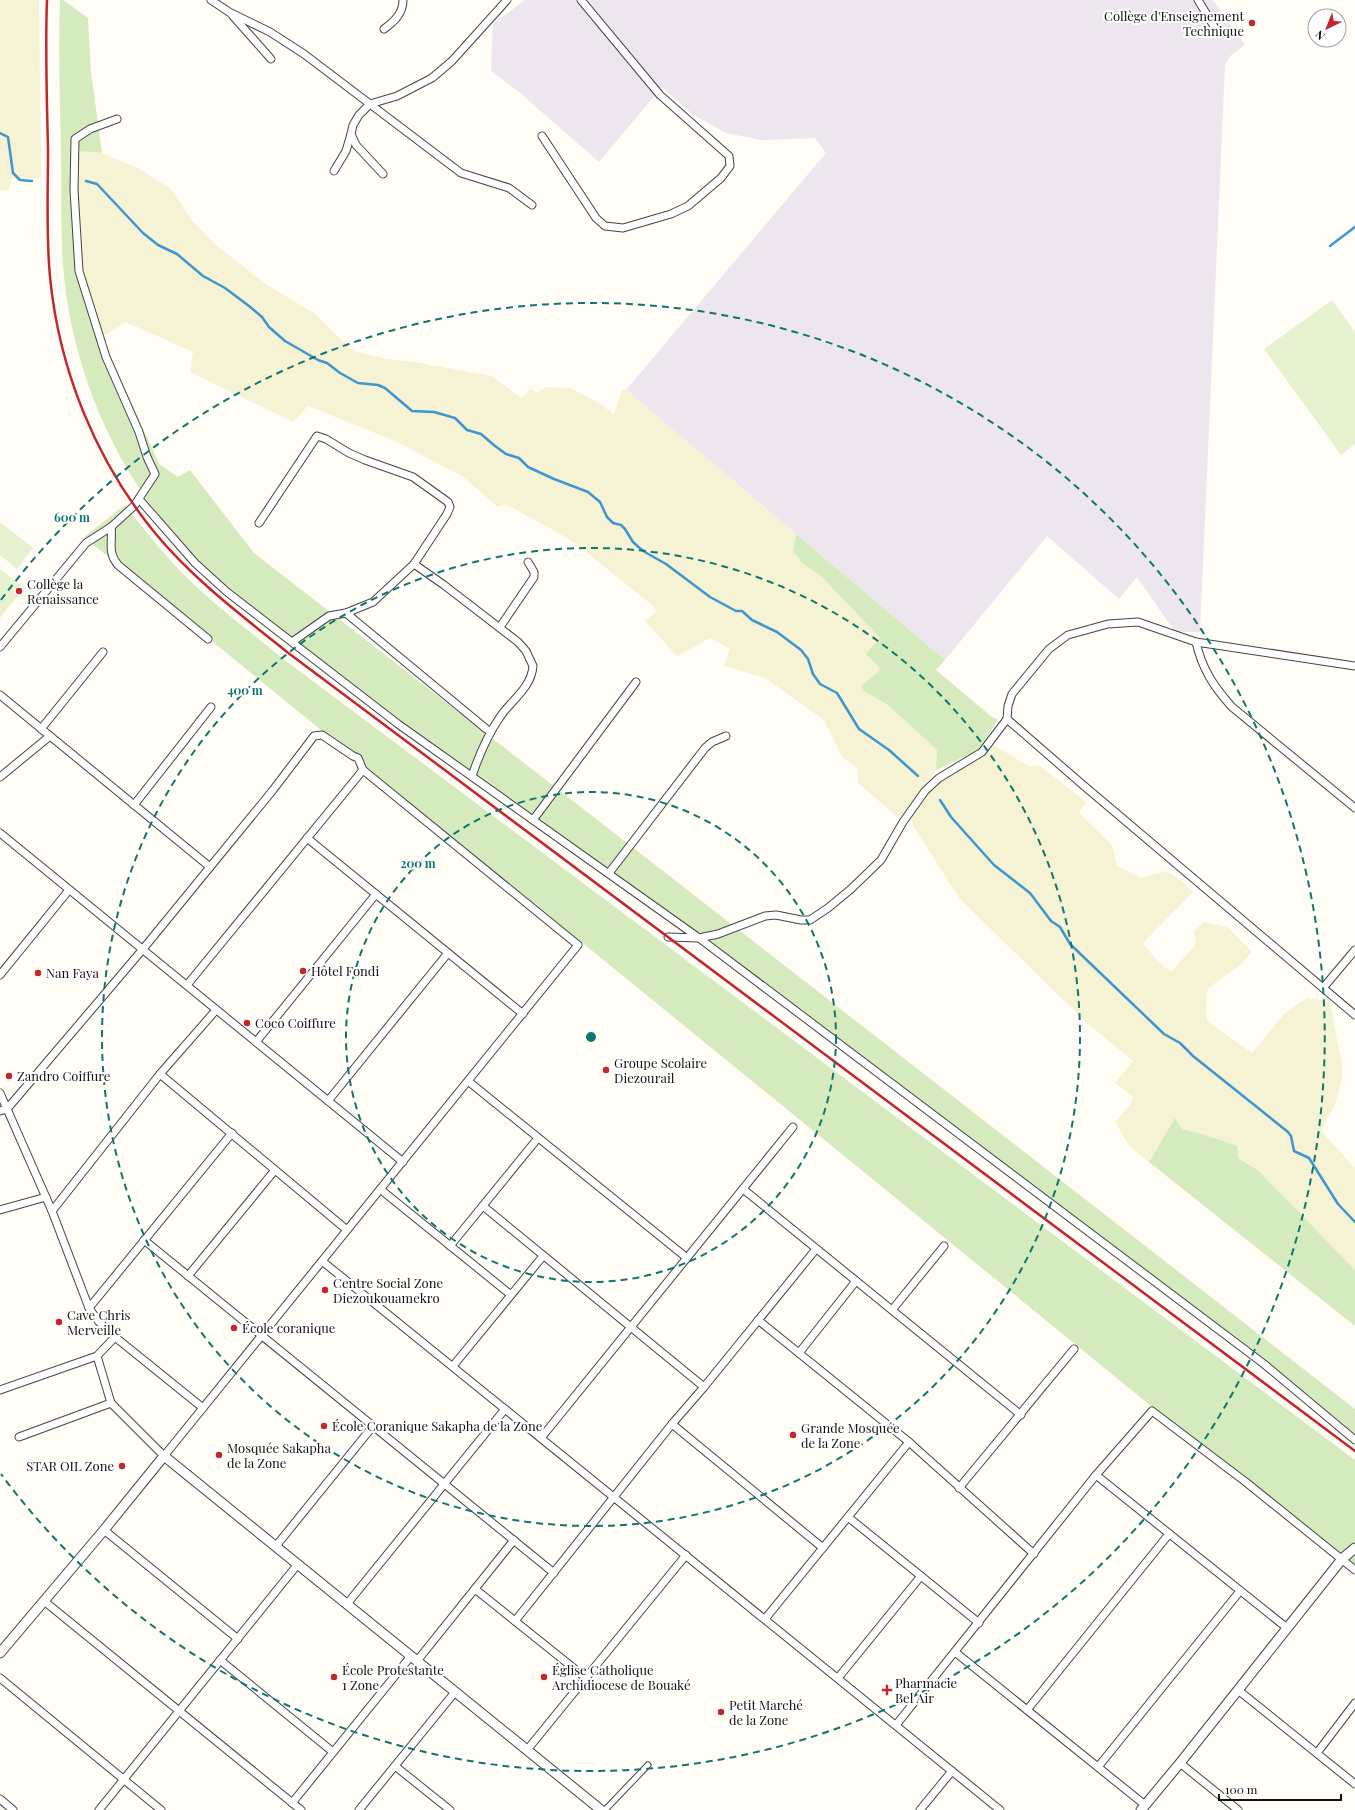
<svg xmlns="http://www.w3.org/2000/svg" width="1355" height="1810" font-family="'Playfair Display',serif">
<rect width="100%" height="100%" fill="#fffdf5"/>
<path fill="#eee6ef" d="M 525,0 L 1213,0 L 1245,45 L 1230,56 L 1225,65 L 1200,632 L 1175,632 L 1137,577 L 1119,599 L 1047,536 L 945,660 L 626,390 L 826,153 L 815,138 L 761,140 L 726,133 L 692,114 L 662,87 L 599,162 L 519,92 L 491,71 L 493,24 Z"/>
<g fill="#f6f3d4">
<path d="M 0,0 L 39,0 L 41,178 L 12,179 L 8,191 L 0,190 Z"/>
<path d="M 78,151 L 102,153 L 138,168 L 171,189 L 191,219 L 217,246 L 266,284 L 315,314 L 353,351 L 387,359 L 414,362 L 492,376 L 521,398 L 531,389 L 537,393 L 546,387 L 571,388 L 602,405 L 614,415 L 622,389 L 626,390 L 796,534 L 793,551 L 802,563 L 822,577 L 880,638 L 881,669 L 861,686 L 864,691 L 888,705 L 937,750 L 936,770 L 904,813 L 896,816 L 858,783 L 857,768 L 843,758 L 824,720 L 765,678 L 724,666 L 730,649 L 710,638 L 677,656 L 645,621 L 656,612 L 653,606 L 576,544 L 555,531 L 505,504 L 498,507 L 462,476 L 395,441 L 308,406 L 293,422 L 190,372 L 193,352 L 126,322 L 102,337 L 82,278 Z"/>
<path d="M 994,745 L 1030,767 L 1039,765 L 1086,802 L 1079,813 L 1112,845 L 1117,866 L 1141,878 L 1166,871 L 1182,881 L 1193,892 L 1143,943 L 1154,957 L 1171,972 L 1196,944 L 1194,931 L 1204,922 L 1227,927 L 1252,952 L 1239,966 L 1208,988 L 1206,1005 L 1207,1021 L 1252,1053 L 1284,1014 L 1307,998 L 1330,1002 L 1342,1066 L 1342,1078 L 1335,1105 L 1321,1131 L 1355,1168 L 1355,1270 L 1258,1170 L 1202,1134 L 1182,1129 L 1175,1118 L 1149,1162 L 1130,1147 L 1115,1122 L 1130,1105 L 1133,1097 L 1115,1083 L 1133,1061 L 1089,1025 L 960,899 L 913,826 L 911,813 L 939,780 L 959,769 Z"/>
</g>
<g fill="#d5ebbd">
<path d="M 60,0 L 63,0 L 88,18 L 91,72 L 102,153 L 78,151 L 82,278 L 102,337 L 159,464 L 178,477 L 190,470 L 254,553 L 1355,1409 L 1355,1437 L 1132,1267 L 295,642 C 250,605 202,570 166,525 C 109,454 73,366 64,276 C 60,235 62,193 61,153 C 60,102 58,51 60,0 Z"/>
<path d="M 125,505 C 143,528 161,551 182,573 C 213,604 248,630 282,658 L 1355,1460 L 1355,1572 L 84,537 Z"/>
<path d="M 796,534 L 945,660 L 936,670 L 993,718 L 998,719 L 979,750 L 936,770 L 937,750 L 888,705 L 864,691 L 861,686 L 881,669 L 866,654 L 880,638 L 822,577 L 802,563 L 793,551 Z"/>
<path d="M 1175,1118 L 1182,1129 L 1202,1134 L 1237,1146 L 1238,1158 L 1258,1170 L 1355,1270 L 1355,1326 L 1149,1162 Z"/>
</g>
<g fill="#e6f2cf">
<path d="M 1332,300 L 1355,332 L 1355,444 L 1341,455 L 1264,349 Z"/>
<path d="M 0,522 L 33,548 L 17,569 L 0,555 Z"/>
<path d="M 0,569 L 24,588 L 0,618 Z"/>
</g>
<g fill="none" stroke-linecap="round" stroke-linejoin="round">
<g stroke="#3f96cf" stroke-width="2.5">
<path d="M 0,133 L 8,137 L 13,173 L 20,180 L 32,181"/>
<path d="M 86,181 L 97,184 L 143,233 L 158,245 L 177,254 L 203,276 L 225,288 L 249,306 L 262,317 L 269,327 L 285,341 L 318,360 L 327,363 L 340,373 L 358,383 L 378,385 L 385,388 L 412,411 L 434,412 L 455,418 L 467,430 L 481,434 L 495,446 L 506,454 L 519,458 L 528,467 L 554,479 L 588,492 L 600,502 L 607,517 L 613,523 L 621,525 L 625,529 L 633,542 L 643,551 L 666,564 L 710,597 L 736,611 L 742,611 L 752,620 L 777,632 L 801,650 L 808,659 L 813,674 L 820,684 L 837,693 L 859,729 L 889,750 L 918,776"/>
<path d="M 1330,246 L 1355,227"/>
<path d="M 940,800 L 951,817 L 994,865 L 1030,893 L 1051,921 L 1060,927 L 1070,944 L 1164,1034 L 1180,1043 L 1193,1056 L 1288,1132 L 1291,1136 L 1294,1151 L 1309,1158 L 1338,1204 L 1355,1222"/>
</g>
<defs>
<path id="pedestrian" d="M 605,1810 L 648,1765"/>
<g id="minor">
<path d="M 211,0 L 229,12 L 270,32 L 304,54 L 461,173 L 509,188 L 532,205"/>
<path d="M 1198,0 L 1218,33"/>
<path d="M 232,15 L 271,59"/>
<path d="M 384,29 C 395,21 403,13 403,0"/>
<path d="M 542,136 L 596,218 L 605,226 L 623,228 L 671,214 L 688,206 L 721,178 L 730,166 L 729,156 L 660,95 L 581,0"/>
<path d="M 334,171 L 346,151 L 351,134"/>
<path d="M 383,174 L 356,145 L 351,134 L 353,125 L 359,115 L 370,104 L 397,96 L 432,78 L 452,61 L 507,0"/>
<path d="M 139,499 L 195,563 L 227,592 L 398,724 L 699,938 L 1264,1364 L 1355,1440"/>
<path d="M 259,523 L 317,436 L 326,439 L 349,453 L 365,460 L 413,477 L 448,502 L 450,507 L 447,514 L 414,564 L 373,602 L 346,613 L 329,616 L 292,642"/>
<path d="M 111,527 C 113,542 107,552 118,565 L 208,639"/>
<path d="M 414,564 L 444,585 L 518,642 L 526,651 L 533,666 C 531,689 511,700 500,717 C 487,736 479,755 472,776"/>
<path d="M 346,613 L 490,732"/>
<path d="M 500,627 L 534,577 L 534,572 L 528,562"/>
<path d="M 1196,642 C 1202,669 1214,687 1232,707 L 1355,808"/>
<path d="M 0,647 L 86,543 L 111,527 L 134,506 L 155,474 L 147,457 L 139,432 L 106,357 L 79,271 L 74,190 L 75,139 L 90,129 L 117,119"/>
<path d="M 0,695 L 210,867"/>
<path d="M 1007,719 L 1083,785 L 1355,1015"/>
<path d="M 41,729 L 103,652"/>
<path d="M 0,777 L 50,736"/>
<path d="M 134,805 L 211,707"/>
<path d="M 533,820 L 636,682"/>
<path d="M 0,833 L 403,1162"/>
<path d="M 307,838 L 523,1014"/>
<path d="M 609,873 L 705,748 L 712,742 L 726,736"/>
<path d="M 668,937 L 699,938 L 718,934 L 765,916 L 776,915 L 801,920 L 810,920 L 828,908 L 851,889 L 881,860 L 903,822 L 925,791 L 939,778 L 982,752 L 1007,719 L 1008,706 L 1012,694 L 1049,649 L 1068,635 L 1108,624 L 1138,622 L 1196,642 L 1355,666"/>
<path d="M 0,975 L 69,890"/>
<path d="M 187,985 L 363,770"/>
<path d="M 1323,988 L 1355,950"/>
<path d="M 256,1042 L 376,894"/>
<path d="M 160,1074 L 347,1230"/>
<path d="M 468,1081 L 687,1258"/>
<path d="M 0,1093 L 52,1211 L 89,1308 L 99,1322 L 115,1337 L 203,1408"/>
<path d="M 328,1101 L 448,953"/>
<path d="M 0,1111 L 7,1109 L 143,949 L 273,790 L 314,736 L 322,735 L 353,756 L 358,758 L 363,770 L 578,945 L 164,1456 L 111,1403 L 19,1437"/>
<path d="M 380,1189 L 511,1295"/>
<path d="M 743,1189 L 1021,1415"/>
<path d="M 483,1206 L 704,1387"/>
<path d="M 0,1210 L 46,1197"/>
<path d="M 52,1211 L 160,1074 L 216,1010"/>
<path d="M 144,1240 L 554,1573"/>
<path d="M 450,1246 L 538,1138"/>
<path d="M 322,1261 L 1000,1810"/>
<path d="M 188,1276 L 275,1170"/>
<path d="M 89,1308 L 232,1133"/>
<path d="M 892,1310 L 944,1246"/>
<path d="M 758,1320 L 909,1442 L 1034,1554"/>
<path d="M 799,1353 L 856,1281"/>
<path d="M 97,1356 L 111,1403"/>
<path d="M 453,1366 L 543,1256"/>
<path d="M 0,1390 L 97,1356 L 115,1337"/>
<path d="M 672,1424 L 823,1548"/>
<path d="M 541,1438 L 793,1127"/>
<path d="M 1096,1475 L 1287,1628"/>
<path d="M 959,1488 L 1074,1349"/>
<path d="M 848,1517 L 979,1623"/>
<path d="M 104,1530 L 238,1639"/>
<path d="M 276,1546 L 373,1426"/>
<path d="M 475,1589 L 586,1678"/>
<path d="M 44,1601 L 301,1810"/>
<path d="M 347,1604 L 505,1409"/>
<path d="M 765,1619 L 909,1442"/>
<path d="M 515,1621 L 672,1424 L 704,1387 L 816,1249"/>
<path d="M 955,1652 L 1145,1805"/>
<path d="M 220,1660 L 333,1752"/>
<path d="M 417,1661 L 514,1540"/>
<path d="M 0,1678 L 161,1810"/>
<path d="M 838,1678 L 921,1576"/>
<path d="M 1238,1690 L 1355,1784"/>
<path d="M 1027,1710 L 1169,1534"/>
<path d="M 896,1725 L 1096,1475 L 1152,1411 L 1247,1483 L 1355,1570"/>
<path d="M 527,1750 L 686,1555"/>
<path d="M 1317,1753 L 1355,1703"/>
<path d="M 1180,1763 L 1238,1810"/>
<path d="M 395,1766 L 450,1810"/>
<path d="M 1098,1767 L 1240,1591"/>
<path d="M 0,1799 L 13,1810"/>
<path d="M 292,1803 L 411,1656"/>
<path d="M 99,1810 L 298,1564"/>
<path d="M 359,1810 L 455,1692"/>
<path d="M 920,1810 L 952,1771"/>
</g>
<g id="tertiary">
<path d="M 0,1653 L 104,1530 L 164,1456 L 601,1810"/>
<path d="M 1141,1810 L 1180,1763 L 1342,1559 L 1355,1548"/>
</g>
</defs>
<use href="#pedestrian" stroke="#444" stroke-width="7"/>
<use href="#minor" stroke="#444" stroke-width="9"/>
<use href="#tertiary" stroke="#444" stroke-width="11"/>
<use href="#pedestrian" stroke="#fff" stroke-width="5"/>
<use href="#minor" stroke="#fff" stroke-width="7"/>
<use href="#tertiary" stroke="#fff" stroke-width="9"/>
<path stroke="#c4262e" stroke-width="2.5" d="M 47,0 C 45,50 47,101 48,151 C 48,193 46,236 50,277 C 59,370 96,461 155,533 C 193,579 241,615 287,652 L 1355,1451"/>
</g>
<g fill="none" stroke="#0f766e" stroke-width="2" stroke-dasharray="7 5">
<circle cx="591" cy="1037" r="245"/>
<circle cx="591" cy="1037" r="489"/>
<path d="M1 600A734 734 0 1 1 1 1474"/>
</g>
<g fill="#c4262e" stroke="#fff" stroke-width="1.5">
<circle cx="1252" cy="23" r="4"/>
<circle cx="19" cy="591" r="4"/>
<circle cx="303" cy="971" r="4"/>
<circle cx="38" cy="973" r="4"/>
<circle cx="247" cy="1023" r="4"/>
<circle cx="606" cy="1070" r="4"/>
<circle cx="9" cy="1076" r="4"/>
<circle cx="325" cy="1290" r="4"/>
<circle cx="59" cy="1322" r="4"/>
<circle cx="234" cy="1328" r="4"/>
<circle cx="324" cy="1426" r="4"/>
<circle cx="793" cy="1435" r="4"/>
<circle cx="219" cy="1455" r="4"/>
<circle cx="122" cy="1466" r="4"/>
<circle cx="334" cy="1677" r="4"/>
<circle cx="544" cy="1677" r="4"/>
<path d="M885 1684h4v4h4v4h-4v4h-4v-4h-4v-4h4z"/>
<circle cx="721" cy="1712" r="4"/>
</g>
<g text-anchor="middle" stroke-width="4" stroke-linejoin="round" paint-order="stroke">
<g font-size="13" fill="#111" stroke="#fff" text-anchor="start">
<text x="1244" y="21" text-anchor="end">Collège d'Enseignement<tspan x="1244" dy="15">Technique</tspan></text>
<text x="27" y="589">Collège la<tspan x="27" dy="15">Renaissance</tspan></text>
<text x="311" y="976">Hôtel Fondi</text>
<text x="46" y="978">Nan Faya</text>
<text x="255" y="1028">Coco Coiffure</text>
<text x="614" y="1068">Groupe Scolaire<tspan x="614" dy="15">Diezourail</tspan></text>
<text x="17" y="1081">Zandro Coiffure</text>
<text x="333" y="1288">Centre Social Zone<tspan x="333" dy="15">Diezoukouamekro</tspan></text>
<text x="67" y="1320">Cave Chris<tspan x="67" dy="15">Merveille</tspan></text>
<text x="242" y="1333">École coranique</text>
<text x="332" y="1431">École Coranique Sakapha de la Zone</text>
<text x="801" y="1433">Grande Mosquée<tspan x="801" dy="15">de la Zone</tspan></text>
<text x="227" y="1453">Mosquée Sakapha<tspan x="227" dy="15">de la Zone</tspan></text>
<text x="114" y="1471" text-anchor="end">STAR OIL Zone</text>
<text x="342" y="1675">École Protestante<tspan x="342" dy="15">1 Zone</tspan></text>
<text x="552" y="1675">Église Catholique<tspan x="552" dy="15">Archidiocese de Bouaké</tspan></text>
<text x="895" y="1688">Pharmacie<tspan x="895" dy="15">Bel Air</tspan></text>
<text x="729" y="1710">Petit Marché<tspan x="729" dy="15">de la Zone</tspan></text>
</g>
</g>
<circle cx="591" cy="1037" r="6" fill="#0f766e" stroke="#fff" stroke-width="2"/>
<g font-size="12" text-anchor="middle" font-weight="bold" fill="#0f766e" stroke="#fff" stroke-width="4" stroke-linejoin="round" paint-order="stroke">
<text x="72" y="522">600 m</text>
<text x="245" y="695">400 m</text>
<text x="418" y="868">200 m</text>
</g>
<g transform="translate(1327 28) rotate(223)"><circle r="19" fill="#ffffff" stroke="#a0a0a0"/>
<path d="M0-3L7 15L0 10L-7 15Z" fill="#c4262e"/>
<text y="-6" font-size="11" font-weight="bold" text-anchor="middle" fill="#111111">N</text>
</g>
<path d="M1219 1794v6h122v-6" fill="none" stroke="#111111" stroke-width="2"/>
<text x="1225" y="1794" font-size="12" fill="#111111" stroke="#ffffff" stroke-width="3" paint-order="stroke">100 m</text>
</svg>
